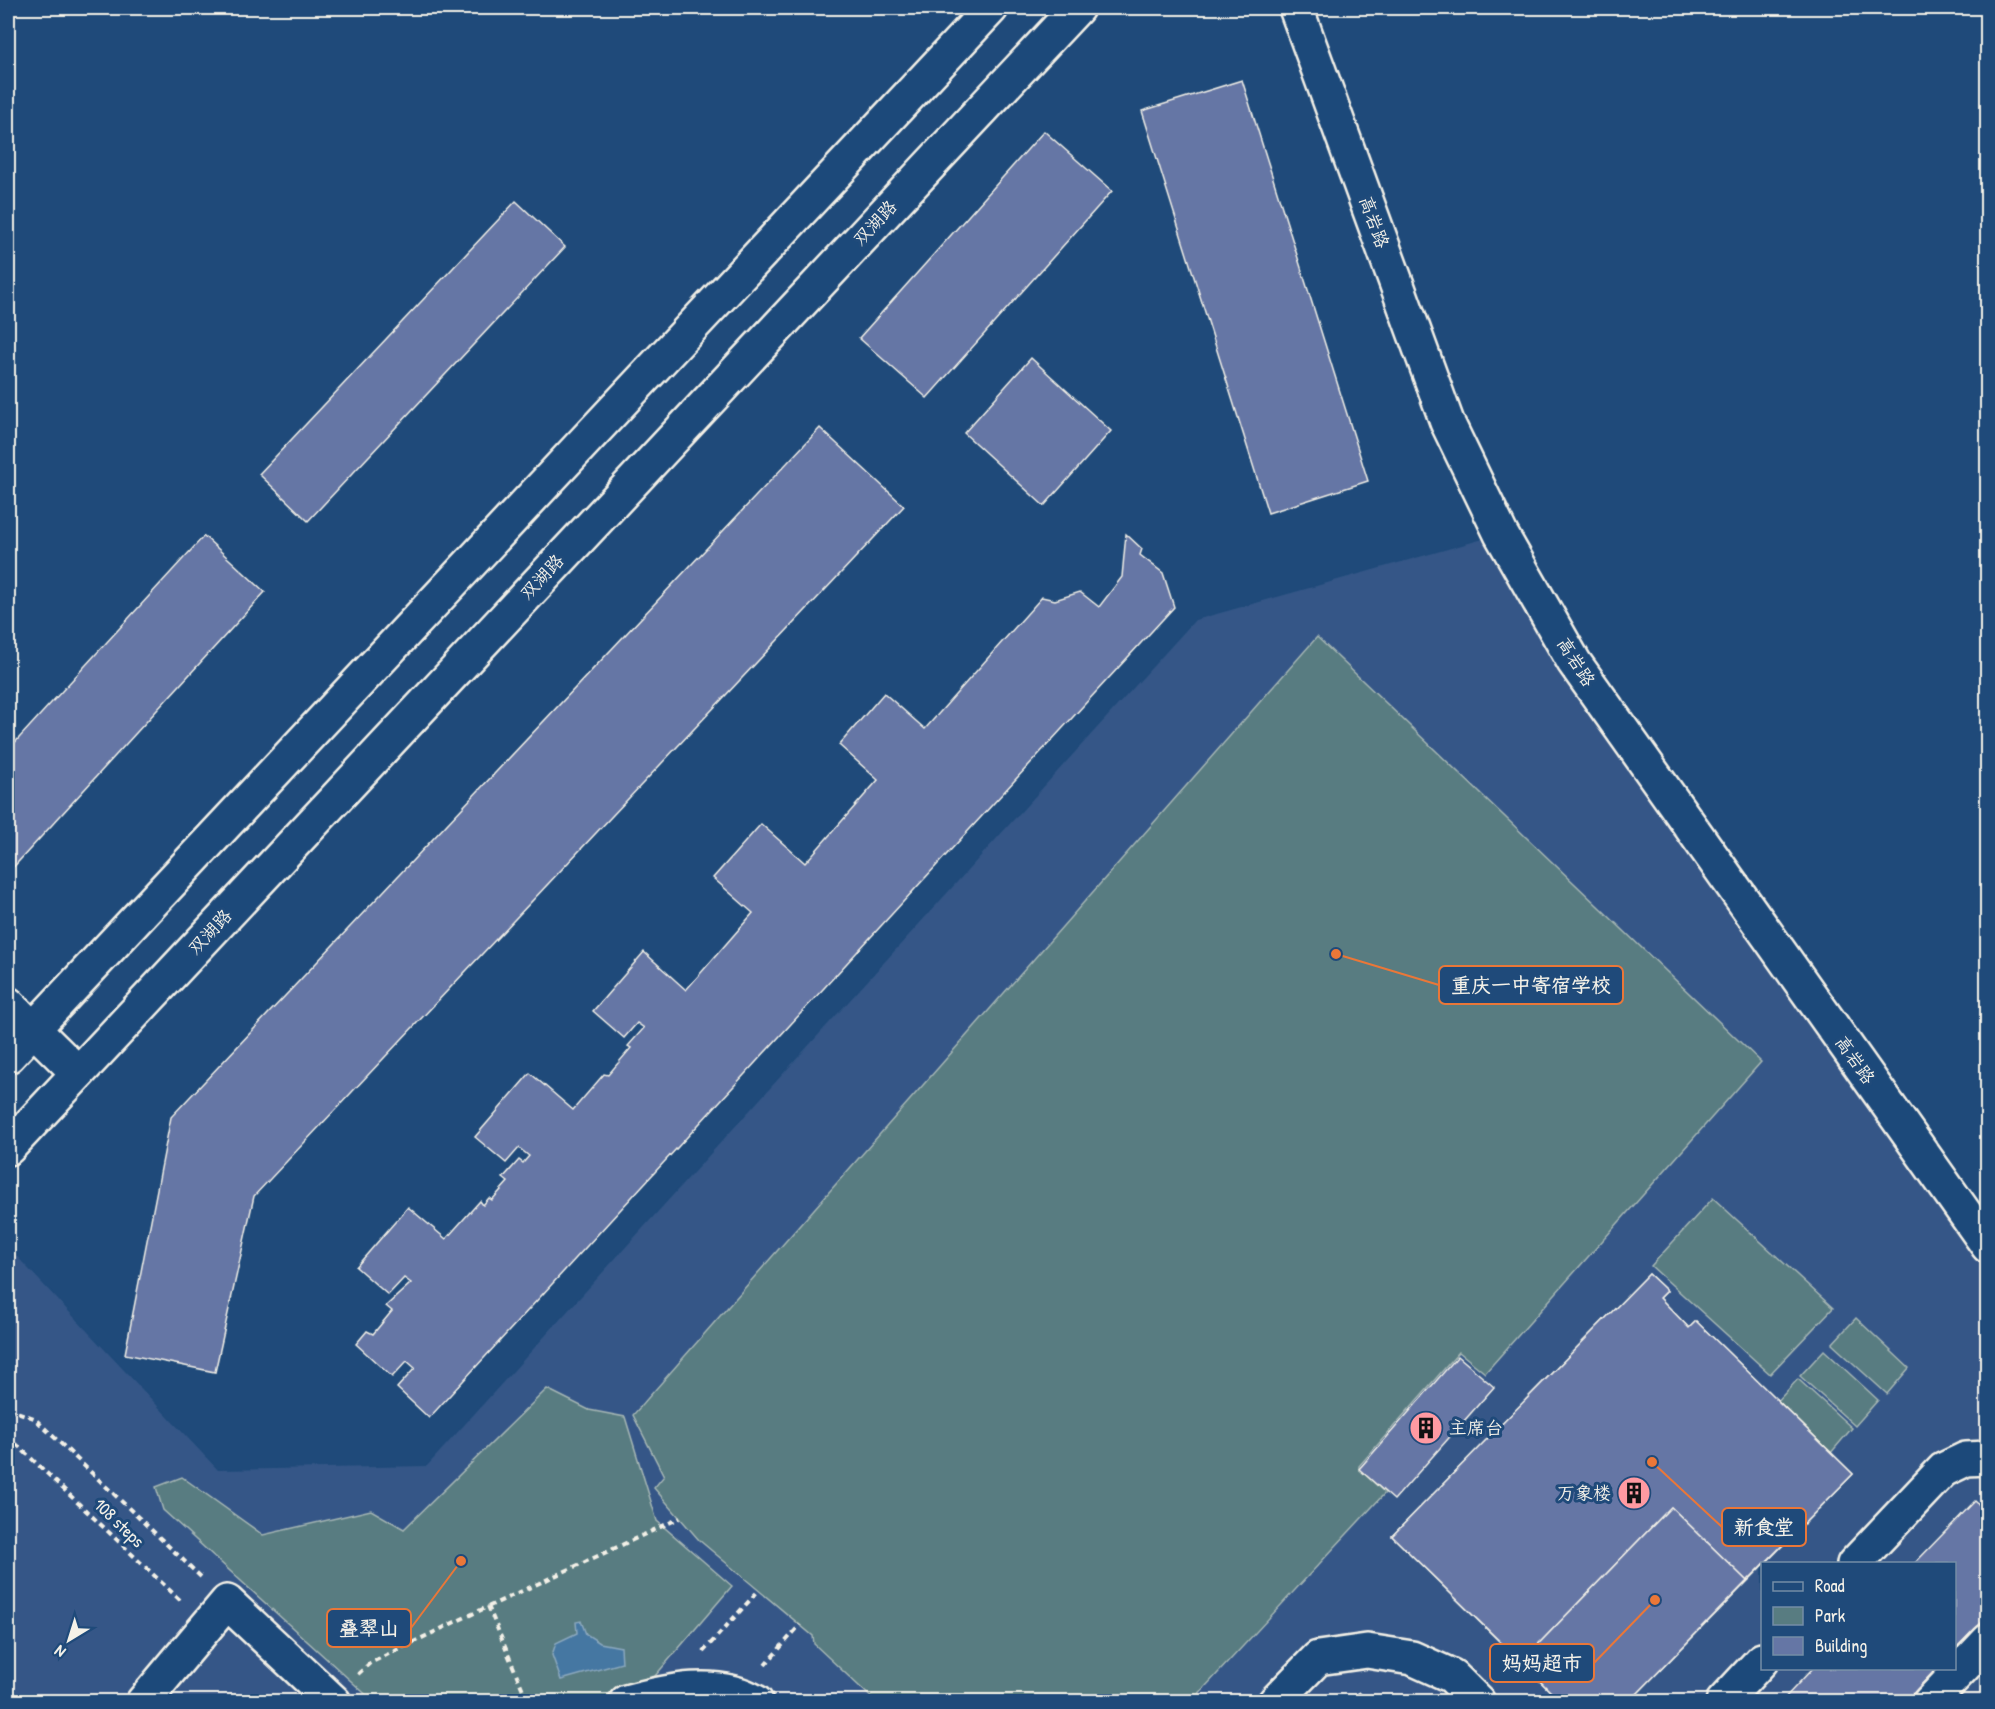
<svg xmlns="http://www.w3.org/2000/svg" width="1995" height="1709" font-family="'Patrick Hand','LXGW WenKai TC',sans-serif">
<rect width="100%" height="100%" fill="#1f4a7a"/>
<filter id="ink" filterUnits="userSpaceOnUse"><feTurbulence type="fractalNoise" baseFrequency=".0167" numOctaves="2"/><feDisplacementMap in="SourceGraphic" scale="12" xChannelSelector="R" yChannelSelector="G"/><feConvolveMatrix kernelMatrix="1 2 1 2 8 2 1 2 1" color-interpolation-filters="sRGB"/></filter>
<g filter="url(#ink)">
<path fill="#345787" fill-rule="evenodd" d="M 1501,534 L 1987,1246 L 1987,1696 L 1982,1702 L 8,1701 L 8,1247 L 218,1470 L 427,1466 L 1195,620 ZM 1762,1564 L 1954,1564 L 1954,1668 L 1762,1668 Z"/>
<g fill="#587c81" stroke="#a6b6b4" stroke-width="1.5">
<path d="M 1317,637 L 1761,1062 L 1485,1373 L 1459,1352 L 1359,1466 L 1359,1469 L 1385,1493 L 1192,1701 L 875,1701 L 814,1644 L 813,1636 L 699,1540 L 654,1488 L 664,1476 L 633,1415 Z"/>
<path d="M 1713,1198 L 1833,1308 L 1770,1374 L 1651,1266 Z"/>
<path d="M 1856,1318 L 1909,1368 L 1887,1394 L 1832,1344 Z"/>
<path d="M 1824,1350 L 1878,1400 L 1855,1426 L 1800,1376 Z"/>
<path d="M 1798,1379 L 1852,1428 L 1830,1454 L 1775,1404 Z"/>
<path d="M 547,1389 L 589,1410 L 625,1417 L 657,1521 L 732,1586 L 637,1697 L 620,1702 L 373,1701 L 163,1510 L 156,1487 L 182,1477 L 263,1535 L 371,1510 L 404,1529 Z"/>
</g>
<path fill="#4577a2" stroke="#8ba8be" stroke-width="1.5" d="M 581,1621 L 586,1634 L 600,1643 L 621,1647 L 622,1663 L 561,1680 L 552,1655 L 556,1643 L 577,1633 L 576,1622 Z"/>
<g fill="#6576a5" stroke="#f4f1e8" stroke-width="1.5">
<path d="M 1242,80 L 1368,481 L 1268,513 L 1142,111 Z"/>
<path d="M 1044,131 L 1112,191 L 927,398 L 859,338 Z"/>
<path d="M 516,201 L 565,247 L 308,521 L 259,474 Z"/>
<path d="M 1031,358 L 1111,431 L 1044,506 L 964,433 Z"/>
<path d="M 820,428 L 904,506 L 254,1196 L 215,1372 L 125,1354 L 171,1117 Z"/>
<path d="M 1126,534 L 1142,549 L 1140,555 L 1163,573 L 1174,607 L 429,1418 L 397,1388 L 415,1368 L 407,1361 L 392,1377 L 356,1344 L 367,1331 L 373,1334 L 392,1311 L 386,1306 L 411,1283 L 404,1278 L 388,1295 L 356,1267 L 408,1207 L 446,1239 L 480,1201 L 483,1205 L 489,1198 L 492,1200 L 508,1182 L 503,1178 L 519,1160 L 523,1163 L 529,1156 L 519,1148 L 506,1163 L 475,1137 L 530,1073 L 573,1110 L 604,1074 L 608,1075 L 631,1048 L 628,1046 L 644,1028 L 637,1023 L 624,1038 L 593,1011 L 644,952 L 686,990 L 753,913 L 713,878 L 761,824 L 805,863 L 878,780 L 839,745 L 884,693 L 925,729 L 1042,597 L 1055,600 L 1080,592 L 1099,607 L 1122,577 Z"/>
<path d="M 204,536 L 265,592 L 8,873 L 8,750 Z"/>
<path d="M 1649,1274 L 1667,1291 L 1660,1298 L 1689,1328 L 1696,1321 L 1853,1474 L 1629,1702 L 1561,1702 L 1392,1536 Z"/>
<path d="M 1649,1274 L 1667,1291 L 1660,1298 L 1689,1328 L 1696,1321 L 1853,1474 L 1747,1581 L 1671,1507 L 1521,1662 L 1392,1536 Z"/>
<path d="M 1458,1356 L 1494,1387 L 1394,1500 L 1359,1469 Z"/>
<path d="M 1975,1501 L 1988,1513 L 1988,1616 L 1954,1650 L 1954,1564 L 1914,1564 Z"/>
<path d="M 1671,1507 L 1747,1581 L 1629,1702 L 1561,1702 L 1521,1662 Z"/>
<path d="M 1813,1668 L 1937,1668 L 1905,1702 L 1781,1702 Z"/>
<path d="M 1359,1692 L 1369,1702 L 1350,1702 Z"/>
</g>
<g fill="none" stroke-linecap="round" stroke-linejoin="round">
<defs>
<g id="minor">
<path d="M 1296,8 L 1447,422 L 1501,534 L 1574,662 L 1988,1246"/>
<path d="M 8,1004 L 78,1073"/>
<path d="M 1854,1564 L 1943,1470 L 1966,1459 L 1988,1458"/>
<path d="M 143,1702 L 227,1602 L 334,1702"/>
<path d="M 626,1702 C 667,1691 718,1679 756,1702"/>
<path d="M 1275,1702 L 1318,1658 L 1367,1651 L 1412,1658 L 1452,1676 L 1478,1702"/>
<path d="M 1723,1702 L 1762,1660"/>
<path d="M 1930,1702 L 1988,1641"/>
</g>
<g id="major">
<path d="M 8,1056 L 991,8"/>
<path d="M 8,1148 L 1077,8"/>
</g>
</defs>
<use href="#minor" stroke="#f4f1e8" stroke-width="38"/>
<use href="#major" stroke="#f4f1e8" stroke-width="38"/>
<g stroke="#f4f1e8" stroke-width="4" stroke-dasharray="6 4.5" stroke-linecap="butt">
<path d="M 8,1409 L 34,1418 L 201,1577"/>
<path d="M 8,1414 L 13,1441 L 180,1600"/>
<path d="M 488,1606 L 528,1702"/>
<path d="M 703,1652 L 759,1590"/>
<path d="M 765,1665 L 800,1625"/>
<path d="M 358,1674 L 370,1663 L 455,1622 L 680,1518"/>
</g>
<use href="#minor" stroke="#1f4a7a" stroke-width="33"/>
<use href="#major" stroke="#1f4a7a" stroke-width="33"/>
</g>
</g>
<defs>
<symbol id="building-disc" viewBox="-11 -11 22 22"><circle r="9.5" fill="#ff9aa2" stroke="#1f4a7a"/><path d="M-4-6H4V6H1V3H-1V6H-4ZM-2.5-4.3h1.7v1.8h-1.7ZM.8-4.3h1.7v1.8H.8ZM-2.5-1h1.7V.8h-1.7ZM.8-1h1.7V.8H.8Z" fill="#111"/></symbol>
</defs>
<g fill-rule="evenodd">
<use href="#building-disc" x="1407" y="1409" width="38" height="38"/>
<use href="#building-disc" x="1615" y="1474" width="38" height="38"/>
</g>
<g text-anchor="middle" stroke-width="6" stroke-linejoin="round" paint-order="stroke">
<g font-size="18" fill="#f4f1e8" stroke="#1f4a7a">
<text transform="translate(1374 222) rotate(70)" y="6">高岩路</text>
<text transform="translate(875 223) rotate(-47)" y="6">双湖路</text>
<text transform="translate(542 577) rotate(-47)" y="6">双湖路</text>
<text transform="translate(1576 662) rotate(58)" y="6">高岩路</text>
<text transform="translate(210 932) rotate(-47)" y="6">双湖路</text>
<text transform="translate(1855 1060) rotate(55)" y="6">高岩路</text>
<text transform="translate(119 1523) rotate(44)" y="6">108 steps</text>
</g>
<g font-size="18" fill="#f4f1e8" stroke="#1f4a7a" text-anchor="start">
<text x="1449" y="1434">主席台</text>
<text x="1611" y="1499" text-anchor="end">万象楼</text>
</g>
</g>
<path fill="none" stroke="#ea7738" stroke-width="2" d="M1336 954L1439 985M1652 1462L1722 1527M461 1561L411 1628M1655 1600L1594 1663"/>
<g fill="#ea7738" stroke="#1f4a7a" stroke-width="2">
<circle cx="1336" cy="954" r="6"/>
<circle cx="1652" cy="1462" r="6"/>
<circle cx="461" cy="1561" r="6"/>
<circle cx="1655" cy="1600" r="6"/>
</g>
<g fill="#1f4a7a" stroke="#ea7738" stroke-width="2">
<rect x="1439" y="966" width="184" height="38" rx="6"/>
<rect x="1722" y="1508" width="84" height="38" rx="6"/>
<rect x="327" y="1609" width="84" height="38" rx="6"/>
<rect x="1490" y="1644" width="104" height="38" rx="6"/>
</g>
<g font-size="20" text-anchor="middle" font-weight="bold" fill="#f4f1e8">
<text x="1531" y="992">重庆一中寄宿学校</text>
<text x="1764" y="1534">新食堂</text>
<text x="369" y="1635">叠翠山</text>
<text x="1542" y="1670">妈妈超市</text>
</g>
<rect width="1995" height="1709" fill="none" stroke="#1f4a7a" stroke-width="30"/>
<rect x="15" y="15" width="1965" height="1679" fill="none" stroke="#f4f1e8" stroke-width="2" filter="url(#ink)"/>
<rect x="1761" y="1562" width="195" height="108" fill="#1f4a7a" stroke="#748da6" stroke-width="1.5"/>
<rect x="1773" y="1582" width="30" height="9" fill="#1f4a7a" stroke="#748da6" stroke-width="1.5"/>
<text x="1815" y="1592" font-size="18" fill="#f4f1e8">Road</text>
<rect x="1773" y="1607" width="30" height="18" fill="#587c81" stroke="#748da6" stroke-width="1.5"/>
<text x="1815" y="1622" font-size="18" fill="#f4f1e8">Park</text>
<rect x="1773" y="1637" width="30" height="18" fill="#6576a5" stroke="#748da6" stroke-width="1.5"/>
<text x="1815" y="1652" font-size="18" fill="#f4f1e8">Building</text>
<g transform="translate(69 1640) rotate(218)" stroke="#1f4a7a" stroke-width="4.5" paint-order="stroke">
<path d="M0-4.5L10 22L0 15L-10 22Z" fill="#f4f1e8"/>
<text y="-9" font-size="16" font-weight="bold" text-anchor="middle" fill="#f4f1e8">N</text>
</g>
</svg>
